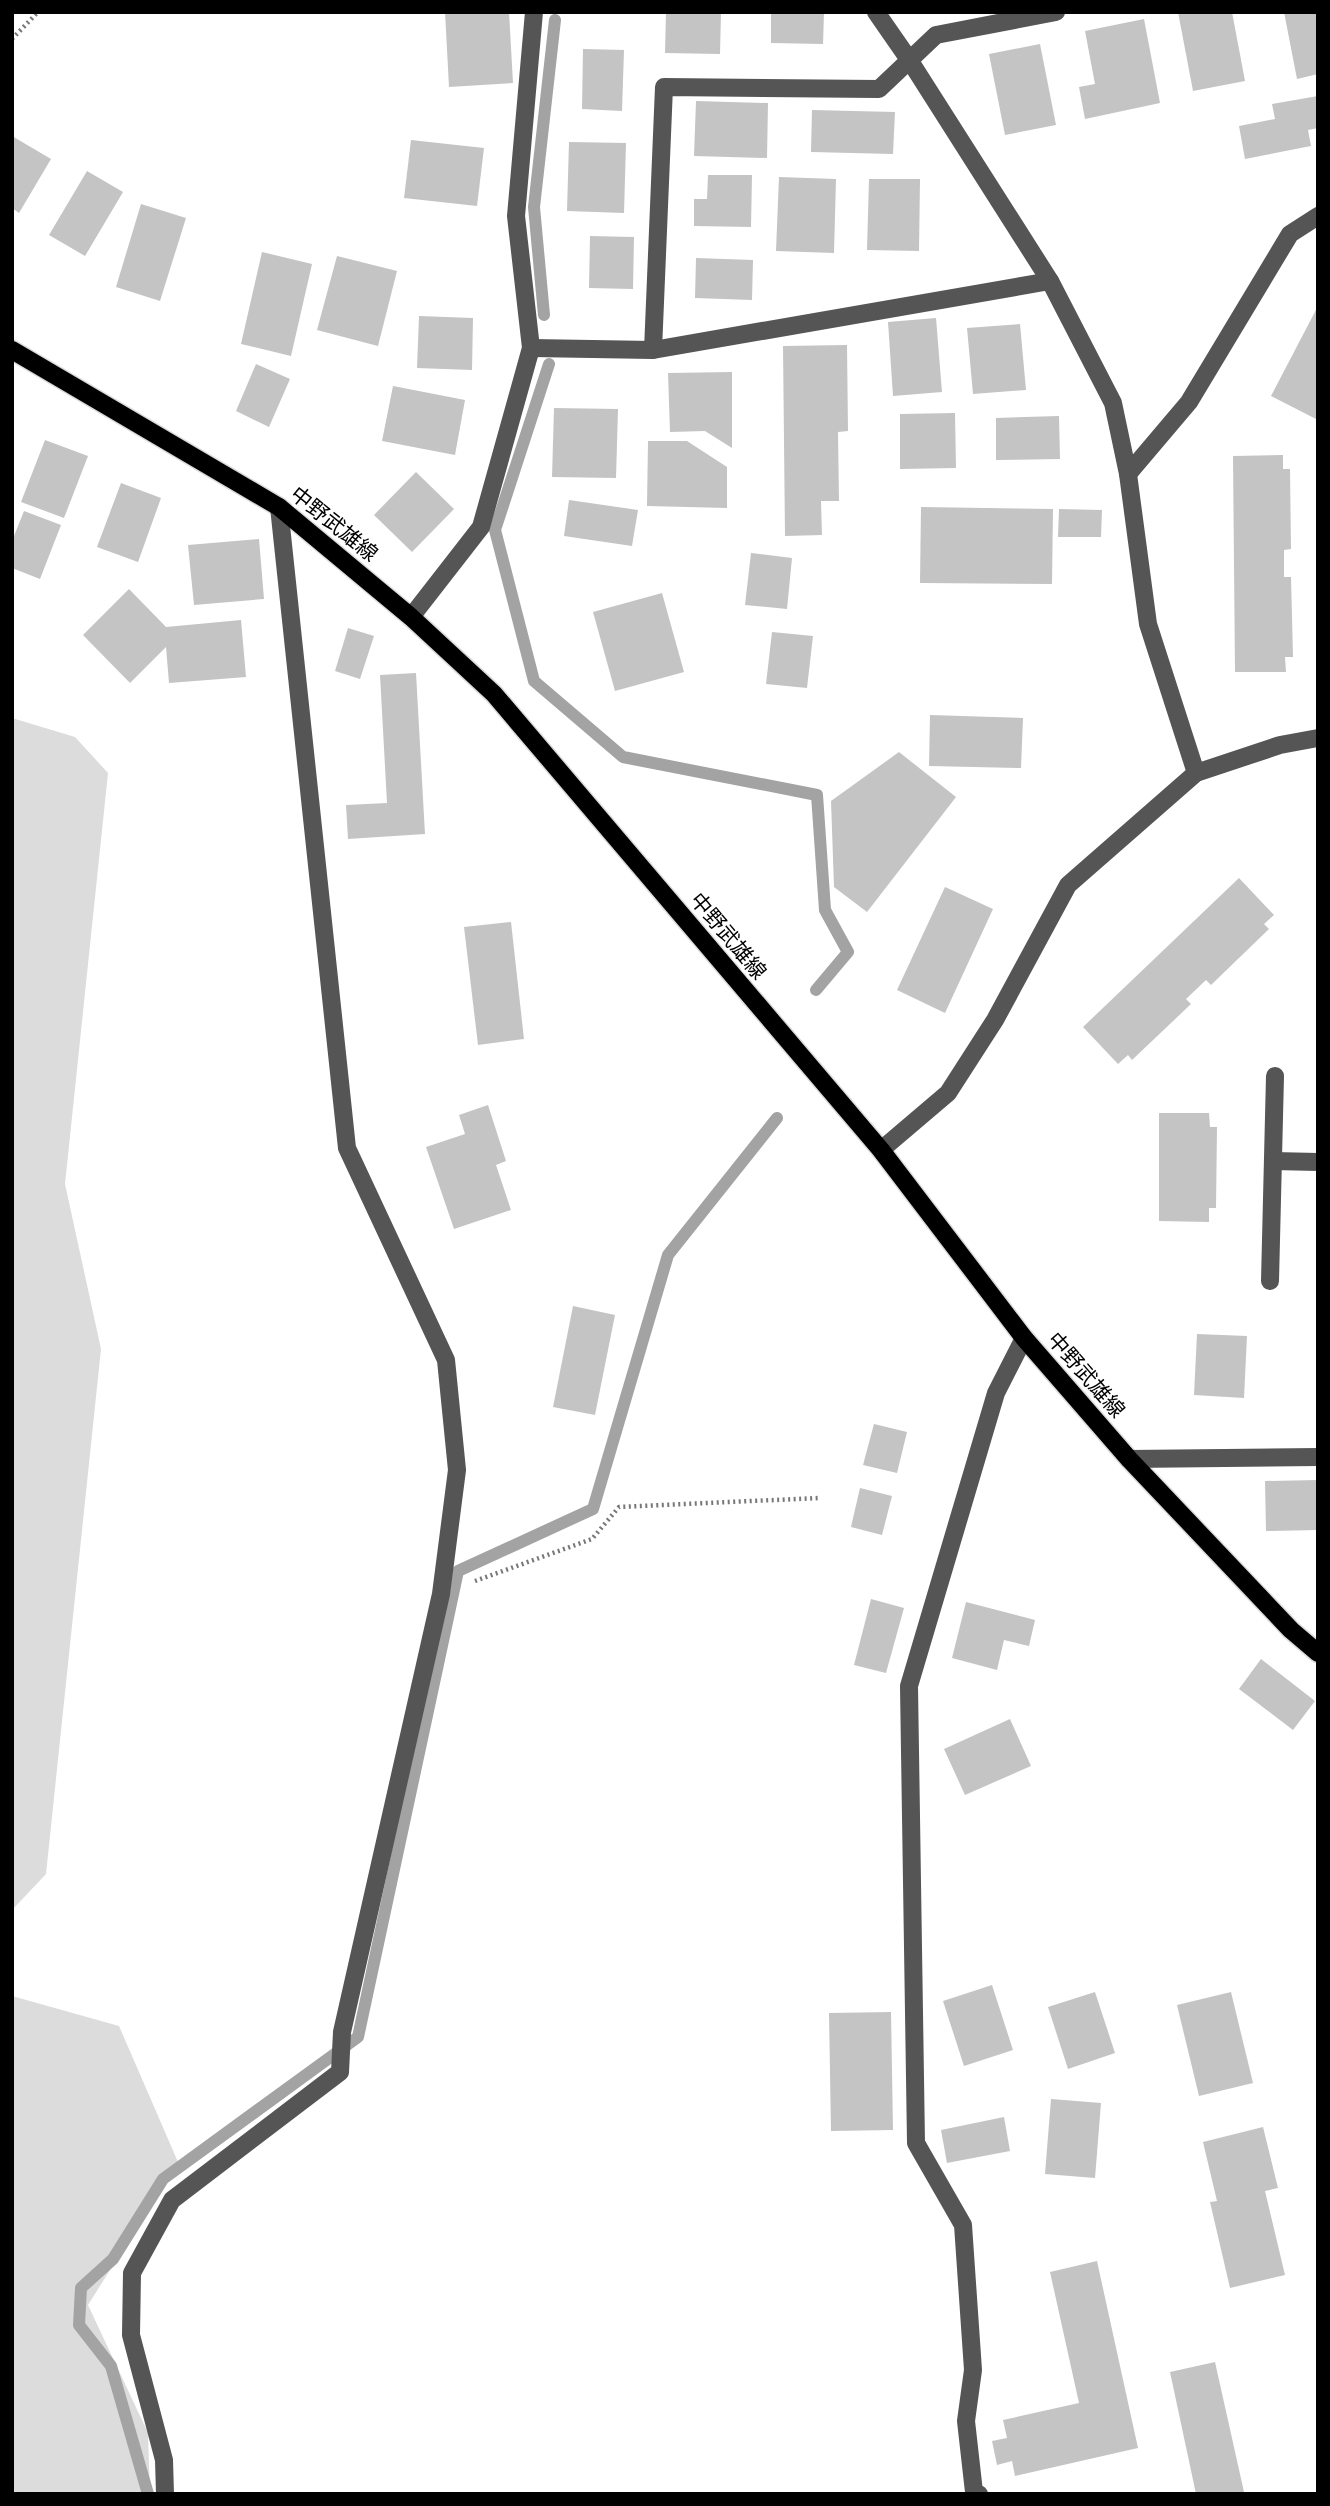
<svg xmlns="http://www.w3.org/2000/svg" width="1330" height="2506" font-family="'Open Sans','Noto Sans JP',sans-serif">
<rect width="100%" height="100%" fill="#fff"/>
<g fill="#dcdcdc">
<path d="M 12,718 L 75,737 L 108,773 L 65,1184 L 101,1349 L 46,1874 L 12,1910 Z"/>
<path d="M 12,1996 L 119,2026 L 178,2162 L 88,2305 L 148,2433 L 150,2494 L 12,2494 Z"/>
</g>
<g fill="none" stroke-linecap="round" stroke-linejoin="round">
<g stroke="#a3a3a3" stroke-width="12">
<path d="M 544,315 L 534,207 L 555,20"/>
<path d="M 549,364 L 495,530 L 534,681 L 623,757 L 817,795 L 825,910 L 848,952 L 816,990"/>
<path d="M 148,2494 L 111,2366 L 79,2325 L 81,2288 L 113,2259 L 163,2179 L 358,2037 L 458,1571 L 593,1509 L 668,1255 L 777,1118"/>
</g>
</g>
<g fill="#c4c4c4">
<path d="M 445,12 L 509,12 L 513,83 L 449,87 Z"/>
<path d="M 666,12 L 721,12 L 720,54 L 665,53 Z"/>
<path d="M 771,12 L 824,12 L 823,44 L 771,43 Z"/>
<path d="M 1178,12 L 1232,12 L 1245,81 L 1193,91 Z"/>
<path d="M 1284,12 L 1318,12 L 1318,74 L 1297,79 Z"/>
<path d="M 1144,19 L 1160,103 L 1085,119 L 1079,87 L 1095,84 L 1085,31 Z"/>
<path d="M 1040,44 L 1056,125 L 1005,135 L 989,54 Z"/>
<path d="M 583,49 L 624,50 L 622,111 L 582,109 Z"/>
<path d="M 1318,96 L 1318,128 L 1308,130 L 1311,146 L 1245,159 L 1239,126 L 1275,119 L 1272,104 Z"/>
<path d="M 696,101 L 768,103 L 767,158 L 694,156 Z"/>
<path d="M 812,110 L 895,112 L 893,154 L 811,152 Z"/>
<path d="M 12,136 L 51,159 L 19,213 L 12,208 Z"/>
<path d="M 411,140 L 484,148 L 477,206 L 404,198 Z"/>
<path d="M 569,142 L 626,143 L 624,213 L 567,211 Z"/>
<path d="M 87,171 L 123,192 L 85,256 L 49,235 Z"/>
<path d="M 708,175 L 752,175 L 751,227 L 694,226 L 694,199 L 707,199 Z"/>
<path d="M 779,177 L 836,179 L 834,253 L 776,251 Z"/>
<path d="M 869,179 L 920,179 L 919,251 L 867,250 Z"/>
<path d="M 141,204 L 186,218 L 160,301 L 116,287 Z"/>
<path d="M 590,236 L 634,237 L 633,289 L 589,288 Z"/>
<path d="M 262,252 L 312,264 L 291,356 L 241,344 Z"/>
<path d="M 337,256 L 397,271 L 378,346 L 317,330 Z"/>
<path d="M 696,258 L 753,260 L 752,300 L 695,298 Z"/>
<path d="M 1318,306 L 1318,415 L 1316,419 L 1271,396 Z"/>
<path d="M 419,316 L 473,318 L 472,370 L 417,368 Z"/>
<path d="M 936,318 L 942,392 L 893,396 L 888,322 Z"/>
<path d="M 1020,324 L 1026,390 L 973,394 L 967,328 Z"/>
<path d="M 847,345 L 848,431 L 838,432 L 839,501 L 821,501 L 822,535 L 785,536 L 783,346 Z"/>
<path d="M 256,364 L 290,379 L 269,427 L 236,411 Z"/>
<path d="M 732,372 L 732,448 L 705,431 L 670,432 L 668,373 Z"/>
<path d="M 393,386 L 465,400 L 455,455 L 382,441 Z"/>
<path d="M 554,408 L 618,409 L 616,478 L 552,477 Z"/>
<path d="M 955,413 L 956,468 L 900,469 L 900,414 Z"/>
<path d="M 1059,416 L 1060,459 L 996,460 L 996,418 Z"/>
<path d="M 45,440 L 88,456 L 64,518 L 21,502 Z"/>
<path d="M 648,441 L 687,441 L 727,467 L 727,508 L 647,506 Z"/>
<path d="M 1283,455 L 1283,469 L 1290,469 L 1291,549 L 1284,550 L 1284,577 L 1291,577 L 1293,657 L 1285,657 L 1286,672 L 1235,672 L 1233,456 Z"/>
<path d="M 416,472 L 454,509 L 412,552 L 374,515 Z"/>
<path d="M 121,483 L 161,498 L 138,562 L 97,547 Z"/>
<path d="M 569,500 L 638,510 L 632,546 L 564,536 Z"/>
<path d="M 921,507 L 1053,509 L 1052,584 L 920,583 Z"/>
<path d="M 1059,509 L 1102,510 L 1101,537 L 1058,537 Z"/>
<path d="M 24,511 L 61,525 L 40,579 L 12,568 L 12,541 Z"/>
<path d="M 259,539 L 264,599 L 194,605 L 188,545 Z"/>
<path d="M 751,553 L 792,558 L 787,609 L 745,605 Z"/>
<path d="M 129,589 L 166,627 L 241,620 L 246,677 L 169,683 L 166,647 L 130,683 L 83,635 Z"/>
<path d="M 662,593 L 684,672 L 615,691 L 593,612 Z"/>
<path d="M 348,628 L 374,636 L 360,679 L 335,671 Z"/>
<path d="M 772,632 L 813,636 L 807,688 L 766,684 Z"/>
<path d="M 416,673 L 425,834 L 348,839 L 346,805 L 387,803 L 380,675 Z"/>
<path d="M 930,715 L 1023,718 L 1021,768 L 929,766 Z"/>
<path d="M 899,752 L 956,797 L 867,912 L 834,887 L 831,801 Z"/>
<path d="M 1239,878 L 1274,915 L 1264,924 L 1269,929 L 1211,985 L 1206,980 L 1186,999 L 1191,1004 L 1132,1060 L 1128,1055 L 1118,1064 L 1083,1027 Z"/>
<path d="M 945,887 L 993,909 L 945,1013 L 897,990 Z"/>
<path d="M 511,922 L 524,1039 L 478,1045 L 464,927 Z"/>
<path d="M 488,1105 L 506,1161 L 496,1165 L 511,1210 L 454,1229 L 426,1147 L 465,1134 L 459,1115 Z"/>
<path d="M 1159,1113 L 1209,1113 L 1210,1127 L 1217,1127 L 1216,1208 L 1209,1208 L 1209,1222 L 1159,1221 Z"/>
<path d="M 573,1306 L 615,1315 L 595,1415 L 553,1407 Z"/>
<path d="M 1197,1334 L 1247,1336 L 1244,1398 L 1194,1395 Z"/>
<path d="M 874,1424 L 907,1432 L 897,1473 L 863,1465 Z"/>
<path d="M 1318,1480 L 1318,1530 L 1266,1531 L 1265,1481 Z"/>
<path d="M 860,1488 L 892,1496 L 882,1535 L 851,1527 Z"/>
<path d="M 871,1599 L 904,1608 L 886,1673 L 854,1665 Z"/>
<path d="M 966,1602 L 1035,1620 L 1029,1646 L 1004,1640 L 997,1670 L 952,1658 Z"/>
<path d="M 1261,1659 L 1315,1701 L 1293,1730 L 1239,1689 Z"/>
<path d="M 1010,1719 L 1031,1766 L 965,1795 L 944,1749 Z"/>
<path d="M 992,1985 L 1013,2050 L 964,2066 L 943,2001 Z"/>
<path d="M 1095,1992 L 1115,2053 L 1068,2069 L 1048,2007 Z"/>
<path d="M 1231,1992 L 1253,2083 L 1199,2096 L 1177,2005 Z"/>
<path d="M 891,2012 L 893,2130 L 831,2131 L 829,2013 Z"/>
<path d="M 1051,2099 L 1101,2103 L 1095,2178 L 1045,2174 Z"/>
<path d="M 1004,2117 L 1010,2151 L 947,2163 L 941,2130 Z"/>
<path d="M 1263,2127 L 1278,2188 L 1265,2191 L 1285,2275 L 1230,2288 L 1210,2202 L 1217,2201 L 1203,2142 Z"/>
<path d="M 1097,2261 L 1138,2448 L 1015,2476 L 1012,2461 L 997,2465 L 992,2441 L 1007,2438 L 1003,2420 L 1079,2403 L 1050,2272 Z"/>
<path d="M 1215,2362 L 1244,2492 L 1235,2494 L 1196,2494 L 1170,2372 Z"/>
</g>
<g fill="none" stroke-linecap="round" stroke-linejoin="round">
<defs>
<path id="major" d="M 12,350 L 279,507 L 411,617 L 494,694 L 881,1150 L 1024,1338 L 1129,1459 L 1291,1630 L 1318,1653"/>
</defs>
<use href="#major" stroke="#dbdbdb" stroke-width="21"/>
<g stroke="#777" stroke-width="4.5" stroke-dasharray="2 3.5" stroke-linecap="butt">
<path d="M 12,39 L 38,12"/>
<path d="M 475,1581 L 592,1539 L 619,1507 L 819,1498"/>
</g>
<g stroke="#555" stroke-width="18">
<path d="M 876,12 L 910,61 L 1050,281 L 1113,403 L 1128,474 L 1148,624 L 1196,773"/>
<path d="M 531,348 L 653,350 L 1050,281"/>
<path d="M 653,350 L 664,87 L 879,89 L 936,35 L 1056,12"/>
<path d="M 1128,474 L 1189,402 L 1290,234 L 1318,216"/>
<path d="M 411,617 L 481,527 L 531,348 L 516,216 L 534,12"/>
<path d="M 881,1150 L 948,1093 L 995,1020 L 1068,885 L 1196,773 L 1280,745 L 1318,738"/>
<path d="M 1273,1161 L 1318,1162"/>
<path d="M 1270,1281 L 1275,1076"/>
<path d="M 1129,1459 L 1318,1457"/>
<path d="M 165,2494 L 164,2460 L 131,2335 L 132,2273 L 172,2200 L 340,2072 L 342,2032 L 441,1594 L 457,1470 L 446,1360 L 347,1148 L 279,507"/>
<path d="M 979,2494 L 974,2492 L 966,2421 L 973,2370 L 963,2225 L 916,2143 L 909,1686 L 996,1393 L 1024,1338"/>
</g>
<use href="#major" stroke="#000" stroke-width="18"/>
</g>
<g text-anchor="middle" stroke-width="6" stroke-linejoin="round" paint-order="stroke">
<g font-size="21" fill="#000" stroke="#fff">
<text transform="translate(334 524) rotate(39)" y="7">中野武雄線</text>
<text transform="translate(728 936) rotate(50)" y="7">中野武雄線</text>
<text transform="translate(1086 1375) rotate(49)" y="7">中野武雄線</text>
</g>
</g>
<rect width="1330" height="2506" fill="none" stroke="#000000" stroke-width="28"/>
</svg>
